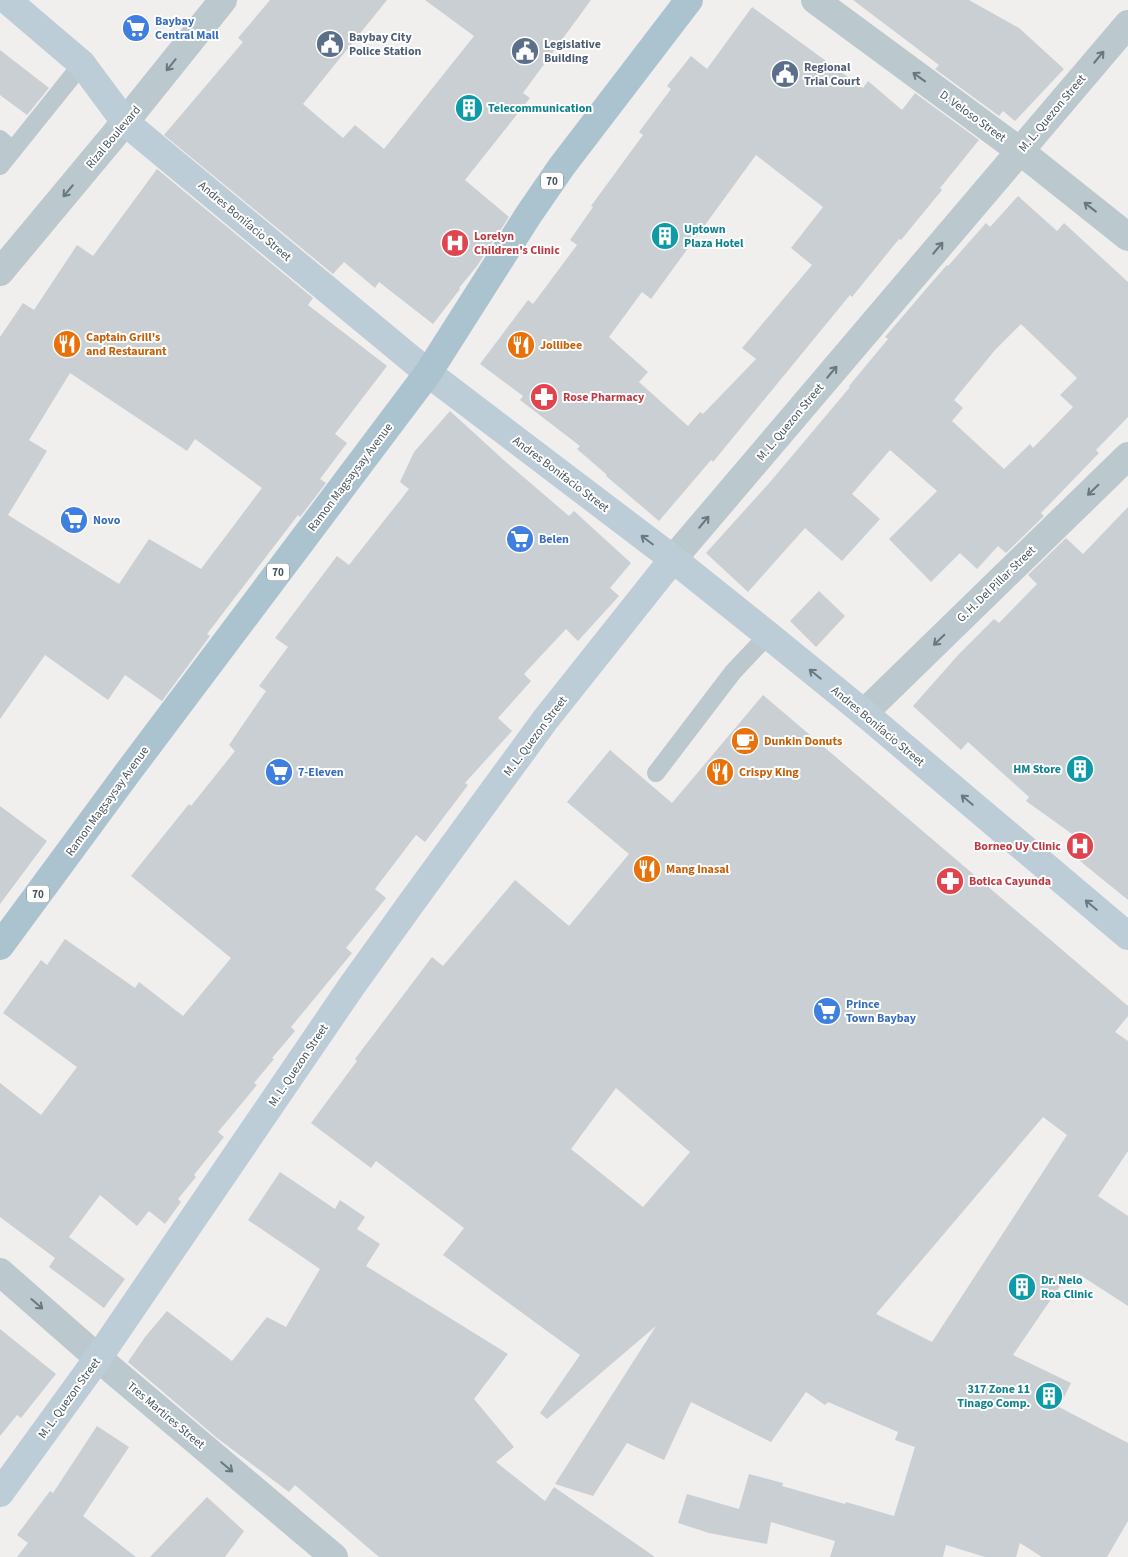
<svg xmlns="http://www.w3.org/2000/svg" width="1128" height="1557" font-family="'Source Sans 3',sans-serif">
<rect width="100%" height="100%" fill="#f1eeee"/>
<g fill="#cacfd3" fill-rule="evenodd">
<path d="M 270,0 L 387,0 L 303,104 L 343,138 L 355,125 L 384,149 L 474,36 L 425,0 L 591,0 L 523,93 L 530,98 L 465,180 L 509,217 L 477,266 L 459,288 L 460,289 L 433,324 L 379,282 L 375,288 L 344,262 L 333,274 L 164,135 L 243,42 L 238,38 Z"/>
<path d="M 853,0 L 969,0 L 1019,28 L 1064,69 L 1015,121 L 1003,111 L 999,116 L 935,69 L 939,65 Z"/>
<path d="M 752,7 L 863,88 L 868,81 L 902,110 L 915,93 L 979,140 L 940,188 L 942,190 L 901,240 L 899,239 L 852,297 L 850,295 L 713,462 L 711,460 L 659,521 L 606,476 L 607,475 L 577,449 L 580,446 L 520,400 L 523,396 L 480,364 L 528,300 L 533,304 L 577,245 L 570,240 L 593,207 L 591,206 L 643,135 L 639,132 L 671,89 L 667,86 L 691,56 L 707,69 ZM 756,155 L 823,207 L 791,248 L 812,265 L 742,348 L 756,359 L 703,414 L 700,412 L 688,426 L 639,382 L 648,372 L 609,337 L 642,292 L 651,299 Z"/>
<path d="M 0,50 L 49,88 L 27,115 L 0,95 Z"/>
<path d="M 157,169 L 313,298 L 308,305 L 387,366 L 335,434 L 347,443 L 320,479 L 326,483 L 300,517 L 298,515 L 207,634 L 210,636 L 162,701 L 125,675 L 108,700 L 45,655 L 0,719 L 0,337 L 23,303 L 34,310 L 77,245 L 93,256 ZM 70,373 L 187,451 L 195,439 L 262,488 L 201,569 L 149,539 L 119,584 L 8,515 L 47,451 L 29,440 Z"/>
<path d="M 1018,196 L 1057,231 L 1064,223 L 1128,282 L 1128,417 L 1096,450 L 1099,453 L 1041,513 L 1044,516 L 1006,553 L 998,546 L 977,569 L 960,553 L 931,582 L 889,539 L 937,491 L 890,450 L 852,494 L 880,519 L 842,561 L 805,528 L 748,592 L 706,553 L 771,481 L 850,387 L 849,386 L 888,339 L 885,337 L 926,289 L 947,265 L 948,266 L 986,223 L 990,227 ZM 1021,324 L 1077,378 L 1060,395 L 1073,407 L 1033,448 L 1030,444 L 1004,469 L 952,421 L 963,408 L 954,400 L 995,350 Z"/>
<path d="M 450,411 L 507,463 L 569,516 L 574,511 L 631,563 L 610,588 L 619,596 L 578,641 L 566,629 L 524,674 L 531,681 L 498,718 L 512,731 L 465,783 L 468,785 L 425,842 L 416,835 L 375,889 L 386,898 L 346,948 L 352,953 L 291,1027 L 295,1031 L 272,1058 L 274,1059 L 254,1083 L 257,1085 L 218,1132 L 224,1137 L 194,1175 L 196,1177 L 178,1199 L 181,1202 L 165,1224 L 149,1211 L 137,1226 L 100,1195 L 69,1237 L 125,1279 L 104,1308 L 49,1267 L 55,1258 L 0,1217 L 0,1083 L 41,1115 L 77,1067 L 3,1013 L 41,960 L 47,965 L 65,939 L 135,988 L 139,982 L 183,1016 L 231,958 L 131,876 L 189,804 L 191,806 L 235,751 L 229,745 L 266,691 L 259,686 L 288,647 L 275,638 L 337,556 L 349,565 L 409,489 L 400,482 L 414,452 Z"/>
<path d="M 1128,507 L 1128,900 L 1069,852 L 1079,839 L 1026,801 L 1029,797 L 968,742 L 961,750 L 913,706 L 959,654 L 994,619 L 999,623 L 1037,584 L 1028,575 L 1066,538 L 1083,554 Z"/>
<path d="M 819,591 L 845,616 L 816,647 L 790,621 Z"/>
<path d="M 763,695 L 1128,1006 L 1128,1016 L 1115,1032 L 1128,1041 L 1128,1151 L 1098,1196 L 1128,1216 L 1128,1306 L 1077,1273 L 1074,1277 L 1069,1273 L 1013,1355 L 1071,1383 L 1059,1407 L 1128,1443 L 1128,1521 L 1107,1557 L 1042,1557 L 1020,1543 L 1016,1557 L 985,1557 L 946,1545 L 943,1557 L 830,1557 L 835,1541 L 771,1522 L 767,1544 L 709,1533 L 678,1523 L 687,1494 L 739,1509 L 749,1474 L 783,1483 L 782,1486 L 845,1504 L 846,1502 L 894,1516 L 915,1447 L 895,1440 L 898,1432 L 828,1402 L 825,1405 L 806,1392 L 771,1442 L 691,1402 L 664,1460 L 627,1443 L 593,1496 L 555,1484 L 656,1326 L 547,1419 L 540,1413 L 580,1355 L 443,1255 L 464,1228 L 376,1161 L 371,1168 L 311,1123 L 357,1061 L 355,1059 L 432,957 L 443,966 L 515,880 L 569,926 L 629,854 L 567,802 L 610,750 L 672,803 ZM 616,1088 L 690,1152 L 643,1207 L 571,1149 ZM 1043,1117 L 1067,1135 L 932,1342 L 876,1314 Z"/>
<path d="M 0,806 L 47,841 L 0,904 Z"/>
<path d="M 280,1172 L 335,1209 L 340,1200 L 365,1217 L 357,1229 L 380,1244 L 366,1266 L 508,1354 L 474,1399 L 514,1447 L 496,1462 L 545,1501 L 554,1487 L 655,1557 L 379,1557 L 295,1485 L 289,1492 L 217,1438 L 128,1362 L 145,1337 L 167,1311 L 232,1361 L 267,1317 L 286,1327 L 320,1269 L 248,1220 Z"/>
<path d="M 0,1329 L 56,1374 L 21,1418 L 17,1415 L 0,1436 Z"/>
<path d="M 97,1426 L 129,1447 L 83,1516 L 136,1557 L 17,1557 L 28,1543 L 17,1535 L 50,1491 L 53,1493 Z"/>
<path d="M 207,1497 L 244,1531 L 225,1557 L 150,1557 Z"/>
</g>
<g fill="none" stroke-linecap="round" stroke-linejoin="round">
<g stroke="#bbc8ce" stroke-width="18">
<path d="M 0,139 L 13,150"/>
<path d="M 0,166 L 82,64"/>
<path d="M 656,773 L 733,672 L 768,635"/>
</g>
<g stroke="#bbc8ce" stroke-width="28">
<path d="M 815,0 L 1020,151 L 1128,237"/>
<path d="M 0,272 L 125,122 L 223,0"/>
<path d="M 673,559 L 1128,24"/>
<path d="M 864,713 L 1128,456"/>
<path d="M 0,1272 L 98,1358 L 334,1557"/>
</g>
<g stroke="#bdcdd7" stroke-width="28">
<path d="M 7,0 L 82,64 L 125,122 L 155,147 L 428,373 L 673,559 L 768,635 L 864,713 L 1128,936"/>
<path d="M 0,1493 L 98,1358 L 351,987 L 412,902 L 545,720 L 673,559"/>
</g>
<path stroke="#abc3cf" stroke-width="28" d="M 0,946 L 128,772 L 428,373 L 529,214 L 562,166 L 689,0"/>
</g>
<defs><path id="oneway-shaft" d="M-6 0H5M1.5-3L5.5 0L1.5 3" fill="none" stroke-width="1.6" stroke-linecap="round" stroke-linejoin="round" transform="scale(1.25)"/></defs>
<g stroke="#68787f">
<use href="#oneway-shaft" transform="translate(1099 57) rotate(-50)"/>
<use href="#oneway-shaft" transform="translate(171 65) rotate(129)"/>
<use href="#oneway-shaft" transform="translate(919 77) rotate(-144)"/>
<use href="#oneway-shaft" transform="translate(68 191) rotate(130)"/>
<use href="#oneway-shaft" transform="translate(1090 207) rotate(-142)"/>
<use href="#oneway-shaft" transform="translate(938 248) rotate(-50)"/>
<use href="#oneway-shaft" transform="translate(832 372) rotate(-50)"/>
<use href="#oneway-shaft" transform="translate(1093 490) rotate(136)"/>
<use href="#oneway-shaft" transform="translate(704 522) rotate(-50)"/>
<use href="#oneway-shaft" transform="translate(939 640) rotate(136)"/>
<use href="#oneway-shaft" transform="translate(37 1304) rotate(41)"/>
<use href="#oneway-shaft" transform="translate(227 1467) rotate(40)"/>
</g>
<g stroke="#697982">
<use href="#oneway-shaft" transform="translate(647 540) rotate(-143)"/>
<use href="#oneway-shaft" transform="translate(815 674) rotate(-141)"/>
<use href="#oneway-shaft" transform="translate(967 800) rotate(-140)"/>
<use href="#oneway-shaft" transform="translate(1091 905) rotate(-140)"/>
</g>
<defs>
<symbol id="supermarket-disc" viewBox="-11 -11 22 22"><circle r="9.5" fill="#3f7fe0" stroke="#fff"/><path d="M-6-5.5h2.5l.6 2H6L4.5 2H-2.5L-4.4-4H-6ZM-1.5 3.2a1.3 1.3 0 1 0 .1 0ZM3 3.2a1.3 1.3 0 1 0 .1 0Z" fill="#fff"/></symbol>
<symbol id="civic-disc" viewBox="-11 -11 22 22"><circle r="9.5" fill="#5c6f8a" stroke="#fff"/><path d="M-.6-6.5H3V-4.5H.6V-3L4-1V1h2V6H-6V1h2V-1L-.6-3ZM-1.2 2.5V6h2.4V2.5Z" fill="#fff"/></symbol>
<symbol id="building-disc" viewBox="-11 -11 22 22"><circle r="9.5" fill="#0f9aa8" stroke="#fff"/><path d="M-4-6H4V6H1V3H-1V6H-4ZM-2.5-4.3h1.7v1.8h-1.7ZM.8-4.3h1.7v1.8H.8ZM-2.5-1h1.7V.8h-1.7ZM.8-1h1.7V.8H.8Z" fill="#fff"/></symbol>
<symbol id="hospital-disc" viewBox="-11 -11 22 22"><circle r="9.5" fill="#e0444e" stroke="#fff"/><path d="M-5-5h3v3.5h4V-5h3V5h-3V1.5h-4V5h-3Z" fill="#fff"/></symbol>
<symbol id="restaurant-disc" viewBox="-11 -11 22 22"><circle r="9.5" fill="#e8710a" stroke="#fff"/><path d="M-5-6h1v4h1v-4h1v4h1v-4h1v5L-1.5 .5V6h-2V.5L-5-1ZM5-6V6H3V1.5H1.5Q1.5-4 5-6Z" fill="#fff"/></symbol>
<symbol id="pharmacy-disc" viewBox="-11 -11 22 22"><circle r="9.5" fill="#e0444e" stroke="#fff"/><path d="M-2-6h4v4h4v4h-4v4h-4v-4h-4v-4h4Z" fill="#fff"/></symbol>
<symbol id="cafe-disc" viewBox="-11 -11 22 22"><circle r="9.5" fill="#e8710a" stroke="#fff"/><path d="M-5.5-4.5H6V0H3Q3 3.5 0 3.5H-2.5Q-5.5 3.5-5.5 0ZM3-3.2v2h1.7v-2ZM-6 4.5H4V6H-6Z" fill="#fff"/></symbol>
</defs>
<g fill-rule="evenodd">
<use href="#supermarket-disc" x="120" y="12" width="32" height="32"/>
<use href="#civic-disc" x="314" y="28" width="32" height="32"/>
<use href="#civic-disc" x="509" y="35" width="32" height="32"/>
<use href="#civic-disc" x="769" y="58" width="32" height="32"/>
<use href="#building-disc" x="453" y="92" width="32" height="32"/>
<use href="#building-disc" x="649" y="220" width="32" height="32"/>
<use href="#hospital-disc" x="439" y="227" width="32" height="32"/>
<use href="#restaurant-disc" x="51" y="328" width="32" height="32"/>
<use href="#restaurant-disc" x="505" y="329" width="32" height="32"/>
<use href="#pharmacy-disc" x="528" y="381" width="32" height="32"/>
<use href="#supermarket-disc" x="58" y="504" width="32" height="32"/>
<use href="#supermarket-disc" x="504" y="523" width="32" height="32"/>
<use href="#cafe-disc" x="729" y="725" width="32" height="32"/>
<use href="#building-disc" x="1064" y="753" width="32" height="32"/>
<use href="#supermarket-disc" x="263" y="756" width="32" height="32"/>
<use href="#restaurant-disc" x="704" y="756" width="32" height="32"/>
<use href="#hospital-disc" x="1064" y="830" width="32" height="32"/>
<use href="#restaurant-disc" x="631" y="853" width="32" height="32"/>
<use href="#pharmacy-disc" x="934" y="865" width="32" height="32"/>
<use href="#supermarket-disc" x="811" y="995" width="32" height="32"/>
<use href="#building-disc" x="1006" y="1271" width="32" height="32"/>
<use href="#building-disc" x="1033" y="1380" width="32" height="32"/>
</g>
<g text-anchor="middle" stroke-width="4" stroke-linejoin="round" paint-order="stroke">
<g fill="#fff" stroke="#7d888e" stroke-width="1">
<rect x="541" y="172.5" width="22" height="17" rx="4"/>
<rect x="267" y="563.5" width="22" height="17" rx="4"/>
<rect x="27" y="885.5" width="22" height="17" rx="4"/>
</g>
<g font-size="11" font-weight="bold" fill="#45555d">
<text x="552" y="185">70</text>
<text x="278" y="576">70</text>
<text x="38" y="898">70</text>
</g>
<g font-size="12" font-weight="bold" fill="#366cbe" stroke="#fff" text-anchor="start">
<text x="155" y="25">Baybay<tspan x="155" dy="14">Central Mall</tspan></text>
<text x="93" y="524">Novo</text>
<text x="539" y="543">Belen</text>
<text x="298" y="776">7-Eleven</text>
<text x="846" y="1008">Prince<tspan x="846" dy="14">Town Baybay</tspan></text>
</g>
<g font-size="12" font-weight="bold" fill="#4e5e75" stroke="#fff" text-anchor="start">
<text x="349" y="41">Baybay City<tspan x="349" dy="14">Police Station</tspan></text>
<text x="544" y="48">Legislative<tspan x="544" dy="14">Building</tspan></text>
<text x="804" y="71">Regional<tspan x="804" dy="14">Trial Court</tspan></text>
</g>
<g font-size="12" font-weight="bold" fill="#0d838f" stroke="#fff" text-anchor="start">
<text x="488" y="112">Telecommunication</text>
<text x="684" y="233">Uptown<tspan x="684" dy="14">Plaza Hotel</tspan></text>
<text x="1061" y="773" text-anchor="end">HM Store</text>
<text x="1041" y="1284">Dr. Nelo<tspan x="1041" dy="14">Roa Clinic</tspan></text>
<text x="1030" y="1393" text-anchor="end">317 Zone 11<tspan x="1030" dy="14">Tinago Comp.</tspan></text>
</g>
<g font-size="12" fill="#45555d" stroke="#fff">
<text transform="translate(1052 113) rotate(-50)" y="4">M. L. Quezon Street</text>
<text transform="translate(973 116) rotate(36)" y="4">D. Veloso Street</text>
<text transform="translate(113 137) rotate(-50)" y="4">Rizal Boulevard</text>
<text transform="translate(245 221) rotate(40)" y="4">Andres Bonifacio Street</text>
<text transform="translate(790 422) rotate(-50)" y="4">M. L. Quezon Street</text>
<text transform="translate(561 474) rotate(37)" y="4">Andres Bonifacio Street</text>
<text transform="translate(350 477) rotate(-53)" y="4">Ramon Magsaysay Avenue</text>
<text transform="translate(996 584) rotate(-44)" y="4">G. H. Del Pillar Street</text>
<text transform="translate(878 726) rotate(40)" y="4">Andres Bonifacio Street</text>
<text transform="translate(535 736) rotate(-53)" y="4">M. L. Quezon Street</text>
<text transform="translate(107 801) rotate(-54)" y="4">Ramon Magsaysay Avenue</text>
<text transform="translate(298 1065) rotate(-56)" y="4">M. L. Quezon Street</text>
<text transform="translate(69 1398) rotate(-54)" y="4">M. L. Quezon Street</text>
<text transform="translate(166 1415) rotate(40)" y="4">Tres Martires Street</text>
</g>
<g font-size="12" font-weight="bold" fill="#be3a42" stroke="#fff" text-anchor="start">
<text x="474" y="240">Lorelyn<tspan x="474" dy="14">Children's Clinic</tspan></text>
<text x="563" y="401">Rose Pharmacy</text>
<text x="1061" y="850" text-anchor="end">Borneo Uy Clinic</text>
<text x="969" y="885">Botica Cayunda</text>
</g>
<g font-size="12" font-weight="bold" fill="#c56008" stroke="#fff" text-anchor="start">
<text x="86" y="341">Captain Grill's<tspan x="86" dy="14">and Restaurant</tspan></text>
<text x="540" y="349">Jollibee</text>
<text x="764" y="745">Dunkin Donuts</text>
<text x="739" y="776">Crispy King</text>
<text x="666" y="873">Mang Inasal</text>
</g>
</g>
</svg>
